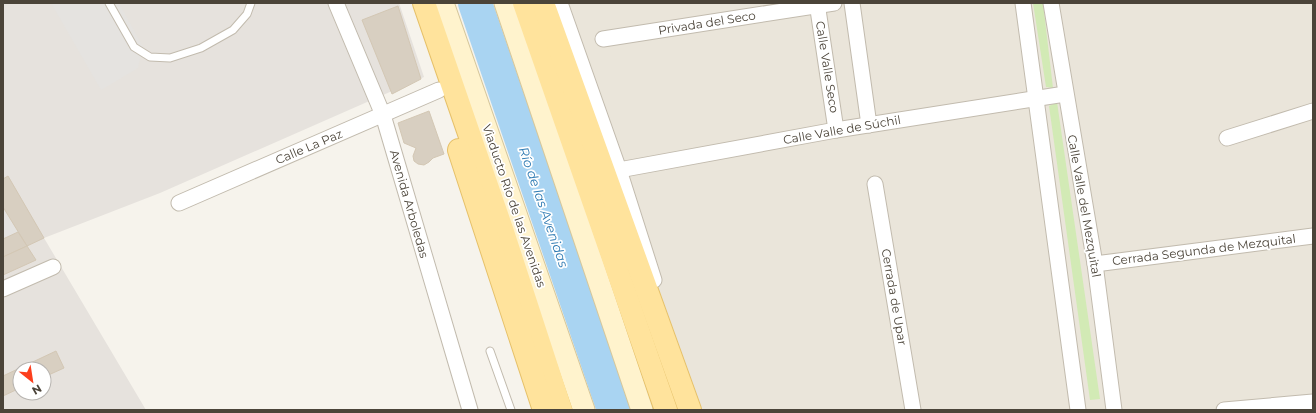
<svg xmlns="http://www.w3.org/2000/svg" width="1316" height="413" font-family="Montserrat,sans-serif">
<rect width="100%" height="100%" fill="#f6f3ec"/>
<path fill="#eae5da" d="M 552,3 L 1313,3 L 1313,410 L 696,410 Z"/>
<path fill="#e6e2dd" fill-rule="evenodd" d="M 3,3 L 399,3 L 424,77 L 160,193 L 44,238 L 146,410 L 3,410 ZM 20,369 L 44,369 L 44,393 L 20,393 Z"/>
<g fill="#d2eab5">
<path d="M 1033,3 L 1043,3 L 1053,88 L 1046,87 Z"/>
<path d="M 1057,102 L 1100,399 L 1090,400 L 1049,106 Z"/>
</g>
<g fill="#e5e3e0">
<path d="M 51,3 L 119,3 L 143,47 L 138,68 L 101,90 Z"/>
<path d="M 3,207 L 18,232 L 3,239 Z"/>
</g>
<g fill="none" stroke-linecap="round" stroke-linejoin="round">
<path stroke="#a9d4f2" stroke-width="34" d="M 475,3 L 614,410"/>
</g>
<g fill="#d8cfc1" stroke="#d3c7b4">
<path d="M 398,6 L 421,79 L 392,94 L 362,20 Z"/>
<path d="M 429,111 L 444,154 L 433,158 L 429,162 L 424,165 L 418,164 L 414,161 L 413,156 L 416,148 L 404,143 L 398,123 Z"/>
<path d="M 8,176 L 44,238 L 27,246 L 3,207 L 3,179 Z"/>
<path d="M 18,232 L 27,246 L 3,257 L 3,239 Z"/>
<path d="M 27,246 L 36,260 L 3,275 L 3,257 Z"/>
<path d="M 56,351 L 64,368 L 44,377 L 44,369 L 20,369 L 20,388 L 3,396 L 3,376 Z"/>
</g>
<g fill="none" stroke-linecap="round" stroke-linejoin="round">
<defs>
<g id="service">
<path d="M 109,3 L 134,47 L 150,57 L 170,58 L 201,48 L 233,30 L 247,14 L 251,3"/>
<path d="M 490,351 L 511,410"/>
</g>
<g id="minor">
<path d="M 336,3 L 383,115 L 470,410"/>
<path d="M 560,3 L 619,170 L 654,280"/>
<path d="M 817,3 L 836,130"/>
<path d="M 852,3 L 869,125"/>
<path d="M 1023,3 L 1078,410"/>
<path d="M 1051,3 L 1095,264 L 1114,410"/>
<path d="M 603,39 L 834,3"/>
<path d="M 1227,138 L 1313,111"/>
<path d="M 619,170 L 836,130 L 1065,94"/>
<path d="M 875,184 L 913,410"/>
<path d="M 179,203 L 439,90"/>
<path d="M 1095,264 L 1313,236"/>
<path d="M 3,289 L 53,267"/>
<path d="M 1224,410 L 1313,402"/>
</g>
<g id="secondary">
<path d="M 443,3 L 584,410"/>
<path d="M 505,3 L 642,410"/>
</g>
<g id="primary">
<path d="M 424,3 L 503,232 L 561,410"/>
<path d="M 524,3 L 666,410"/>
<path d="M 543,3 L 690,410"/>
<path d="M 459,150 L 544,410"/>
</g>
</defs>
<use href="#service" stroke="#c2bbae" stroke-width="9"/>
<use href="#minor" stroke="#c2bbae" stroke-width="17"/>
<use href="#secondary" stroke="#d6c79b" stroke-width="23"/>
<use href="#primary" stroke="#e6c16a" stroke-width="24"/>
<use href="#service" stroke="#fff" stroke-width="7"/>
<use href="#minor" stroke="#fff" stroke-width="15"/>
<use href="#secondary" stroke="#fff3cd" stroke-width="21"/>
<use href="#primary" stroke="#ffe39c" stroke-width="22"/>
</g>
<g text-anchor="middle" stroke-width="3.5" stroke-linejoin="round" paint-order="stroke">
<g font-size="12" fill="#4b4439" stroke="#fff">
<text transform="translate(707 23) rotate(-9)" y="4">Privada del Seco</text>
<text transform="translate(827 67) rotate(81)" y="4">Calle Valle Seco</text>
<text transform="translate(842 130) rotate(-10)" y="4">Calle Valle de Súchil</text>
<text transform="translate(309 147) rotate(-23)" y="4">Calle La Paz</text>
<text transform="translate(409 204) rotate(74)" y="4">Avenida Arboledas</text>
<text transform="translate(514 206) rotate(71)" y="4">Viaducto Río de las Avenidas</text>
<text transform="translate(1084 206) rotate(80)" y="4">Calle Valle del Mezquital</text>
<text transform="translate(1204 250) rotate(-7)" y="4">Cerrada Segunda de Mezquital</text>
<text transform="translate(894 297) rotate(80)" y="4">Cerrada de Upar</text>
</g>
<g font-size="13" font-style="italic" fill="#2e7ab2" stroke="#fff">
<text transform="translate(544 207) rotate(71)" y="5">Río de las Avenidas</text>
</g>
</g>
<rect width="1316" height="413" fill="none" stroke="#4b4439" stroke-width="8"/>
<g transform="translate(32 381) rotate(150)"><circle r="19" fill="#ffffff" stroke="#b7b4b0"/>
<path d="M0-3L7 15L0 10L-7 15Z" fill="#fc3f1d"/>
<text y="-6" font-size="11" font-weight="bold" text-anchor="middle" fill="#4b4439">N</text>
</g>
</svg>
